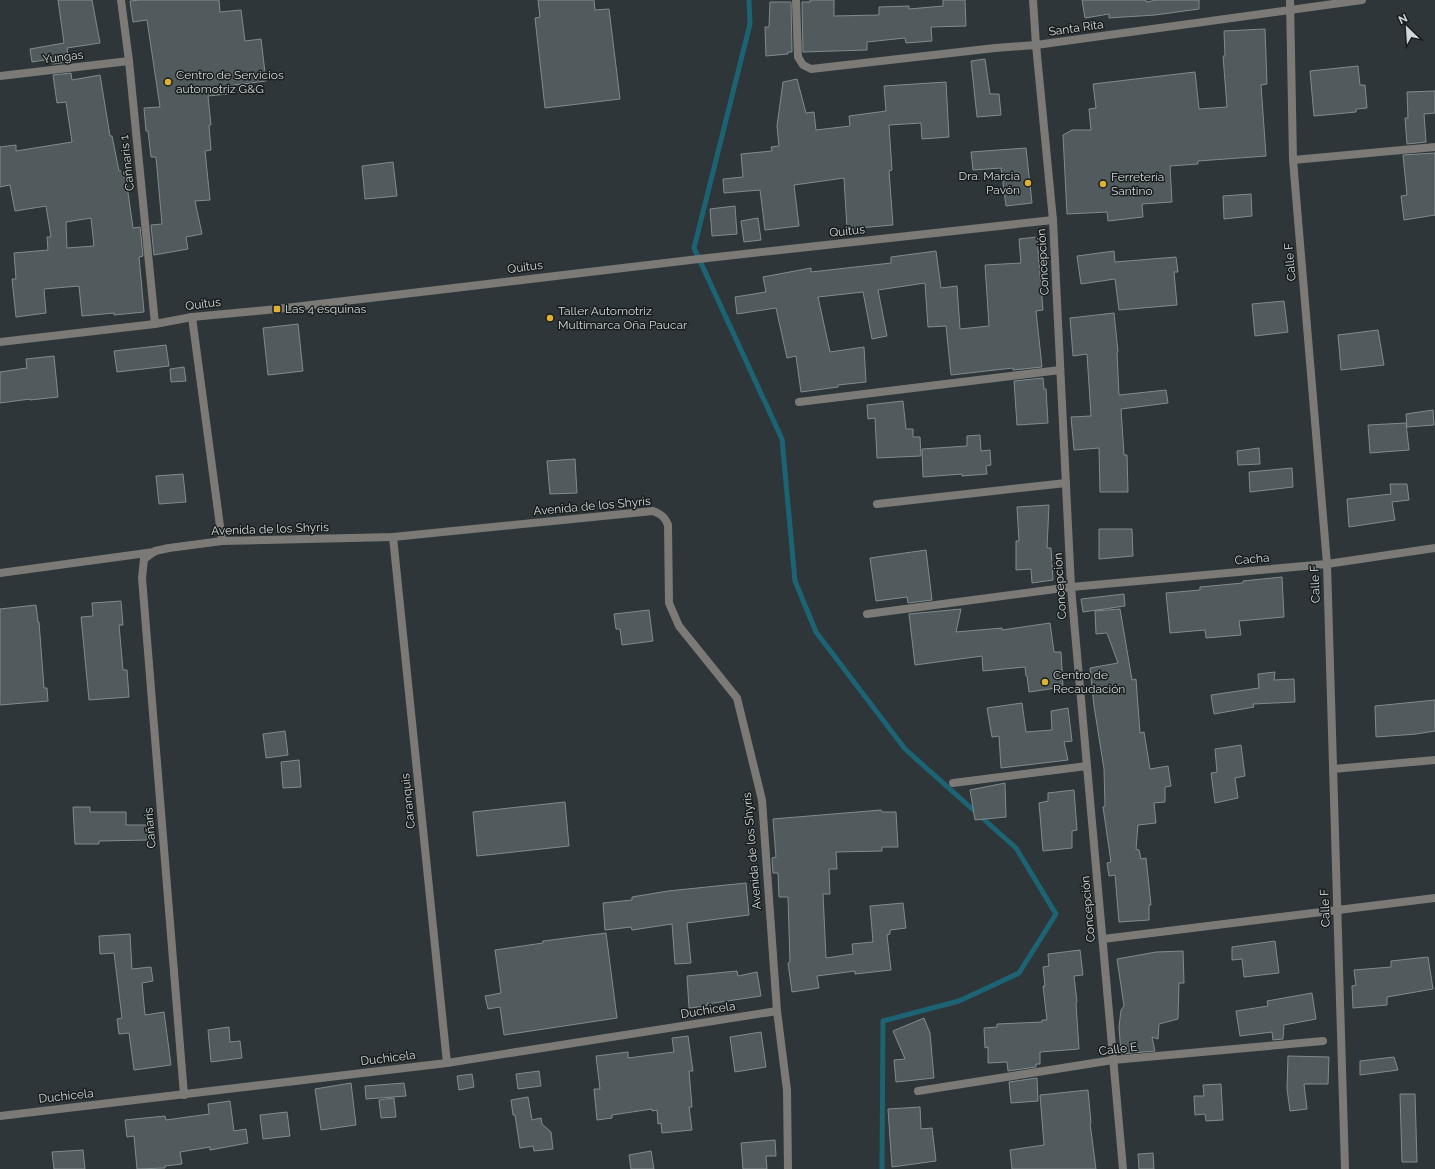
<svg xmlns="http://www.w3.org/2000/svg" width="1435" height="1169" font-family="Raleway,sans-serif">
<rect width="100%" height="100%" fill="#2e3639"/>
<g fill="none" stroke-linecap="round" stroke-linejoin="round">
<path stroke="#1c6474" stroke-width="5" d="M 749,0 L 750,24 L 694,248 L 782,439 L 795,581 L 816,632 L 905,749 L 1016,848 L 1056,914 L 1019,973 L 959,1001 L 883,1021 L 882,1169"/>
</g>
<g fill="#515a5c" stroke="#818b8e" fill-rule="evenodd">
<path d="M 58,0 L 92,0 L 100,43 L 67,48 L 69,62 L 52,64 L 51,59 L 32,62 L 30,49 L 64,43 Z"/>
<path d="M 140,0 L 219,0 L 220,12 L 241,10 L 245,41 L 261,39 L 266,81 L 227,86 L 228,94 L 208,96 L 211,125 L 209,125 L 211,150 L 205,151 L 210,200 L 195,201 L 202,234 L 186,237 L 188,249 L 154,255 L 151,225 L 162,224 L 156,157 L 151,157 L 148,131 L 146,131 L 144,108 L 160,107 L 147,20 L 133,22 L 130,1 Z"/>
<path d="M 538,0 L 594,0 L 595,10 L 609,9 L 620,99 L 545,108 L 535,18 L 540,17 Z"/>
<path d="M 810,0 L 834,0 L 834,16 L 879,15 L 879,7 L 909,6 L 909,9 L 943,6 L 943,0 L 965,0 L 966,26 L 931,27 L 932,41 L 906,43 L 905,38 L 867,42 L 867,50 L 803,52 L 802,2 L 810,2 Z"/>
<path d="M 1082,0 L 1146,0 L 1146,2 L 1157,0 L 1199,0 L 1199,9 L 1155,15 L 1109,18 L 1109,14 L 1085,18 Z"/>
<path d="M 770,2 L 791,2 L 792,52 L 788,52 L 788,54 L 766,56 L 765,27 L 769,27 Z"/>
<path d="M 1265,29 L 1267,84 L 1261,85 L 1266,156 L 1198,161 L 1198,164 L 1170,166 L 1172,202 L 1142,204 L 1143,217 L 1108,221 L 1107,212 L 1067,214 L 1063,135 L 1072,130 L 1091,130 L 1089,109 L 1096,108 L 1093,84 L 1195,72 L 1199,109 L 1227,107 L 1223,56 L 1225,56 L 1224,31 Z"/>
<path d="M 985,59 L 990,94 L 999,94 L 1001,115 L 977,117 L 971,61 Z"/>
<path d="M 1358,66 L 1360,85 L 1365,85 L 1367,108 L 1356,109 L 1356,112 L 1314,116 L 1310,71 Z"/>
<path d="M 71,73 L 72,80 L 100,75 L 110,136 L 112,136 L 119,171 L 125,171 L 133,228 L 140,227 L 143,256 L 139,257 L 144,312 L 114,315 L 114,313 L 82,316 L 79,286 L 44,289 L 46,313 L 16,317 L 12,279 L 16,279 L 14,253 L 48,250 L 47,237 L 51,237 L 46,206 L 15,211 L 10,185 L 0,187 L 0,147 L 16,145 L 16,151 L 72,142 L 66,102 L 57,103 L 53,75 ZM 91,218 L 94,246 L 67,248 L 66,222 Z"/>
<path d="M 797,79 L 806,113 L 814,112 L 816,130 L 850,126 L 849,116 L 886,111 L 884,86 L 946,82 L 949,137 L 922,139 L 921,123 L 889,125 L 892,170 L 889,171 L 893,225 L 847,229 L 844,178 L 794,185 L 799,226 L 765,230 L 760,190 L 724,193 L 723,179 L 743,177 L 741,154 L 772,151 L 771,147 L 779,146 L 777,126 L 783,82 Z"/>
<path d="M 1435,91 L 1435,113 L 1424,114 L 1426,142 L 1407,144 L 1405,118 L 1408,118 L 1407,92 Z"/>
<path d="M 1026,148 L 1032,203 L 1006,206 L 1001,168 L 973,170 L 971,152 Z"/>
<path d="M 1435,153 L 1435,215 L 1404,220 L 1401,196 L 1407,195 L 1403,155 Z"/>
<path d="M 393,162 L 397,196 L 365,199 L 362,166 Z"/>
<path d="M 1251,194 L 1252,216 L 1224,219 L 1223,196 Z"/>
<path d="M 735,206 L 737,234 L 712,236 L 710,209 Z"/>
<path d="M 758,218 L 761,240 L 744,242 L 741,221 Z"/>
<path d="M 1037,237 L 1043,310 L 1036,311 L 1042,367 L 1013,370 L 1013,368 L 951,375 L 946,326 L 928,327 L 925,283 L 878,290 L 887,336 L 872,339 L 863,292 L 818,297 L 830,352 L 864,347 L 866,382 L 838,385 L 838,387 L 801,392 L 796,356 L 787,358 L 776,308 L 737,314 L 735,297 L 766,292 L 763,277 L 811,268 L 811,272 L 891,263 L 891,257 L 936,251 L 941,288 L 957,286 L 960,329 L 989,326 L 985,265 L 1021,263 L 1019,239 Z"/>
<path d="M 1114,251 L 1115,262 L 1176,257 L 1178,272 L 1174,272 L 1177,305 L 1119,310 L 1115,279 L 1081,284 L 1077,256 Z"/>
<path d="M 1284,301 L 1288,332 L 1255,336 L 1252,304 Z"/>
<path d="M 1114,313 L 1118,352 L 1117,352 L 1119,395 L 1166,390 L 1168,403 L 1121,409 L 1124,455 L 1127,455 L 1128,492 L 1100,492 L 1099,448 L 1074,450 L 1071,417 L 1091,416 L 1087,354 L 1073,356 L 1070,318 Z"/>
<path d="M 298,324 L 303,371 L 268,375 L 263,328 Z"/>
<path d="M 1378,330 L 1384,365 L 1341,370 L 1338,335 Z"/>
<path d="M 166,345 L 169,366 L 117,372 L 114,351 Z"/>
<path d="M 54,356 L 58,397 L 30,400 L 30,399 L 0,403 L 0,372 L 27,368 L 26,359 Z"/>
<path d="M 184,367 L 186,381 L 171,382 L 170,369 Z"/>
<path d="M 1043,378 L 1044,389 L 1046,389 L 1048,423 L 1017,425 L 1014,381 Z"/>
<path d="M 903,401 L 906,429 L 913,429 L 913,437 L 920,437 L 921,456 L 877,458 L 875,418 L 868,419 L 867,405 Z"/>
<path d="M 1433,410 L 1434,425 L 1407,427 L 1406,414 Z"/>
<path d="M 1406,423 L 1409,450 L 1370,453 L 1368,425 Z"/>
<path d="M 980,435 L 981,451 L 990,450 L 991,465 L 986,466 L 987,474 L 962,476 L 962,474 L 923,477 L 922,449 L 967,446 L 967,436 Z"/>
<path d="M 1259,448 L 1260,464 L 1238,465 L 1237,451 Z"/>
<path d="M 575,459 L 577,493 L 550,494 L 547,461 Z"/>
<path d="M 1292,468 L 1293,487 L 1250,492 L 1249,472 Z"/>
<path d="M 183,474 L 186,502 L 159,504 L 156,476 Z"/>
<path d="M 1390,484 L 1407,484 L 1409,500 L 1392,502 L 1395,520 L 1349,527 L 1347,499 L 1391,494 Z"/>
<path d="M 1049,505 L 1047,548 L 1051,548 L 1053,580 L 1032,583 L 1031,569 L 1016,570 L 1016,541 L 1019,541 L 1017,507 Z"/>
<path d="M 1099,529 L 1132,529 L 1133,556 L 1099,559 Z"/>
<path d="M 926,550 L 932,600 L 908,603 L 907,597 L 876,601 L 870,558 Z"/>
<path d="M 1282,577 L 1284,617 L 1239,621 L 1241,635 L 1206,638 L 1205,630 L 1170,633 L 1166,593 L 1200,590 L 1200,587 L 1243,583 L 1243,581 Z"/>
<path d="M 1124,594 L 1125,606 L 1083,612 L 1081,599 Z"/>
<path d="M 121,601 L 123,625 L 119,625 L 123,670 L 127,670 L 129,697 L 89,700 L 81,617 L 93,616 L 92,603 Z"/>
<path d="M 36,605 L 38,622 L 39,622 L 44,688 L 47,688 L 48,701 L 0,705 L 0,609 Z"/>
<path d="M 961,609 L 956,632 L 1002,628 L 1002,630 L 1050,623 L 1054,652 L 1061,652 L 1063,687 L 1029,692 L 1027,676 L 1026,676 L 1025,667 L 983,671 L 982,656 L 915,665 L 909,614 Z"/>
<path d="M 1120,609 L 1132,680 L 1136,679 L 1140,733 L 1144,732 L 1150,769 L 1168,766 L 1171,786 L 1165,787 L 1165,802 L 1154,803 L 1156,823 L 1138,825 L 1136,849 L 1139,850 L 1141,859 L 1146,858 L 1151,905 L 1149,905 L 1149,920 L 1119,922 L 1115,875 L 1109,876 L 1107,863 L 1111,862 L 1103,807 L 1105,806 L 1104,769 L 1094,706 L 1090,668 L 1118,663 L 1107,633 L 1096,634 L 1095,611 Z"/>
<path d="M 649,610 L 653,641 L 622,645 L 620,629 L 616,629 L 614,614 Z"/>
<path d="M 1275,672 L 1274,680 L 1294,679 L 1295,702 L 1253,704 L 1254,707 L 1214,714 L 1211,695 L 1259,688 L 1258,674 Z"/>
<path d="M 1435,700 L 1435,731 L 1416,734 L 1376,737 L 1375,706 Z"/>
<path d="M 1022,703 L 1026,732 L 1052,730 L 1051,711 L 1068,708 L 1072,741 L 1064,742 L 1068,760 L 1001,768 L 999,736 L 992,737 L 987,708 Z"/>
<path d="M 285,731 L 288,755 L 266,758 L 263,734 Z"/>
<path d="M 1241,745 L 1245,776 L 1235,778 L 1238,798 L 1215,803 L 1211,773 L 1217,772 L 1215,749 Z"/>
<path d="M 299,760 L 301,787 L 283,788 L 281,762 Z"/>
<path d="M 1005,783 L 1006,817 L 975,820 L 970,790 Z"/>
<path d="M 1074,790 L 1077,830 L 1072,831 L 1072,848 L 1043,851 L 1039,803 L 1048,801 L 1048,793 Z"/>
<path d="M 565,802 L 569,846 L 477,856 L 473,812 Z"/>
<path d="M 73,807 L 90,807 L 90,812 L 126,812 L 126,825 L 149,825 L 151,840 L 99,841 L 99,844 L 75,844 Z"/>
<path d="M 881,810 L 882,812 L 896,812 L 898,847 L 882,847 L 882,851 L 836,852 L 837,869 L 829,869 L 830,894 L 823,894 L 826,958 L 853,954 L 852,944 L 873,942 L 870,906 L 903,903 L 906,928 L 890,930 L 890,934 L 887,935 L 891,970 L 855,974 L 855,971 L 817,976 L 819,988 L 792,992 L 788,963 L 790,962 L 788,897 L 779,897 L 778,873 L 773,873 L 772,858 L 776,857 L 773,819 Z"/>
<path d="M 746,883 L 749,915 L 687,923 L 691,963 L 675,964 L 672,924 L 632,930 L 631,927 L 605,930 L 603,903 L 632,900 L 632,897 L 668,891 Z"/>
<path d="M 606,933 L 617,1018 L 504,1035 L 500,1007 L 488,1009 L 485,996 L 501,993 L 495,950 L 543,943 L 543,941 Z"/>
<path d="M 130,934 L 132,969 L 151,967 L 153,981 L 142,983 L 145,1015 L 164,1012 L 171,1065 L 134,1070 L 129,1033 L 119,1034 L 117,1019 L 122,1018 L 114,953 L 100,954 L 99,936 Z"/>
<path d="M 1275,941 L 1279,973 L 1244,977 L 1242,959 L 1232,960 L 1232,947 Z"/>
<path d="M 1080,950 L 1083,975 L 1074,976 L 1077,1002 L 1076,1003 L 1079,1049 L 1040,1052 L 1040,1064 L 1036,1064 L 1036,1067 L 1008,1071 L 1007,1062 L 988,1063 L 988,1047 L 985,1048 L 984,1028 L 997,1027 L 997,1024 L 1042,1022 L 1042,1020 L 1047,1020 L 1043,986 L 1045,986 L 1043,967 L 1049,966 L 1048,954 Z"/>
<path d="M 1183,951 L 1184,983 L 1179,983 L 1178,1019 L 1159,1024 L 1158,1039 L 1152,1037 L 1155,1051 L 1121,1054 L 1119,1027 L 1121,1010 L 1124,1006 L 1117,959 L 1156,952 Z"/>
<path d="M 1428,957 L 1433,989 L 1387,997 L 1387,1005 L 1353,1008 L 1352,986 L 1356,985 L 1354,970 L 1391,967 L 1391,961 Z"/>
<path d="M 737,971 L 738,976 L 757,972 L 761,996 L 707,1004 L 707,1006 L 689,1008 L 687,976 Z"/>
<path d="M 1312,993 L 1316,1019 L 1284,1025 L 1283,1039 L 1273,1040 L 1272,1032 L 1240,1036 L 1236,1011 L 1268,1006 L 1267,1001 Z"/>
<path d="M 924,1018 L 930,1033 L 934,1078 L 896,1082 L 894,1060 L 905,1059 L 893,1031 Z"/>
<path d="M 229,1027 L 230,1042 L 240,1041 L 242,1058 L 211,1062 L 208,1030 Z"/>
<path d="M 761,1032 L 766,1067 L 735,1072 L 730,1037 Z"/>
<path d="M 688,1036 L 693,1071 L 689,1071 L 692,1107 L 689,1107 L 692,1130 L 662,1133 L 661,1123 L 658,1124 L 657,1110 L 652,1111 L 652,1109 L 612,1115 L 612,1118 L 597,1120 L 594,1089 L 600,1089 L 596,1056 L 628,1052 L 628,1058 L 674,1052 L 672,1038 Z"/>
<path d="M 1288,1056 L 1329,1057 L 1328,1084 L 1304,1084 L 1307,1109 L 1290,1111 L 1287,1089 Z"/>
<path d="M 1394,1057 L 1398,1070 L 1360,1075 L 1360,1061 Z"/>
<path d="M 539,1071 L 541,1086 L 518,1089 L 516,1074 Z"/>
<path d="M 472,1074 L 474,1087 L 459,1090 L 457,1076 Z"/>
<path d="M 1037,1078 L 1038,1101 L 1011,1103 L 1009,1082 Z"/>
<path d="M 351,1083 L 356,1125 L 321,1130 L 315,1089 Z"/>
<path d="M 404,1083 L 406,1096 L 366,1099 L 365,1086 Z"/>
<path d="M 1221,1084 L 1223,1120 L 1206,1121 L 1205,1114 L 1195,1115 L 1194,1096 L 1204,1096 L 1203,1085 Z"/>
<path d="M 1088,1090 L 1091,1123 L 1090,1123 L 1096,1169 L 1012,1169 L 1010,1150 L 1044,1145 L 1040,1095 Z"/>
<path d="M 1400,1094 L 1415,1094 L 1417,1162 L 1402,1162 Z"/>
<path d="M 528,1097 L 532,1120 L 541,1118 L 542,1124 L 551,1132 L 553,1149 L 534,1151 L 533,1146 L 520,1148 L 515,1115 L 513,1115 L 511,1100 Z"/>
<path d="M 394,1098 L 396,1117 L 381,1118 L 379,1100 Z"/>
<path d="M 230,1101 L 234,1131 L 246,1129 L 248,1143 L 210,1150 L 210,1147 L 180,1152 L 182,1164 L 165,1166 L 165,1168 L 137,1169 L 134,1136 L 127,1137 L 125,1120 L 165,1116 L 166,1120 L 209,1114 L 208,1104 Z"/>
<path d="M 920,1107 L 921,1129 L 932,1128 L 936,1161 L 892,1167 L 888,1109 Z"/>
<path d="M 287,1112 L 290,1136 L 263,1139 L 260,1115 Z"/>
<path d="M 775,1140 L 776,1156 L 766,1156 L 767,1169 L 743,1169 L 741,1143 Z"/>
<path d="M 83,1150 L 85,1169 L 54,1169 L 52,1152 Z"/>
<path d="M 651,1151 L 654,1169 L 631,1169 L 629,1155 Z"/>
<path d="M 1153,1153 L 1154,1169 L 1139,1169 L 1138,1154 Z"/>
</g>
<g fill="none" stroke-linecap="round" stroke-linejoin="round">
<g stroke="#7c7a77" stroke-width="8">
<path d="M 121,0 L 129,61 L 155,324"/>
<path d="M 796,0 L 798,57 L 803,65 L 811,69 L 995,48 L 1036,45 L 1362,0"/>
<path d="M 1033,0 L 1036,45 L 1053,220 L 1071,587 L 1123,1169"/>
<path d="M 1290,0 L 1293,160 L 1327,564 L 1345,1169"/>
<path d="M 0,76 L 129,61"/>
<path d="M 1293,160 L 1435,147"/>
<path d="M 192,317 L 222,541"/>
<path d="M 0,342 L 155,324 L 192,317 L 277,309 L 699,259 L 1053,220"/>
<path d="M 799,402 L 1060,370"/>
<path d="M 877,504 L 1066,483"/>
<path d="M 393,537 L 447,1063"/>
<path d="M 0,573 L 154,552"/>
<path d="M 867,614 L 1071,587 L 1327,564 L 1435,548"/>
<path d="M 1333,769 L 1435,760"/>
<path d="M 953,783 L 1087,766"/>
<path d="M 1103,939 L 1435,898"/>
<path d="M 918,1091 L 1113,1060 L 1323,1041"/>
<path d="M 184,1095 L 142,578 L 144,559 L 155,551 L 169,548 L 222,541 L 393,537 L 653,511 C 661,514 665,517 668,525 L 669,603 L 679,626 L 737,698 L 762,800 L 777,1011 L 787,1090 L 788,1169"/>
<path d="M 0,1116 L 447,1063 L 777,1011"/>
</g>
</g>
<g fill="#dfb034" stroke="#191d1e" stroke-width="1.5">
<circle cx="168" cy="82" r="4"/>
<circle cx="1028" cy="183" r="4"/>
<circle cx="1103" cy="184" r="4"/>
<rect x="273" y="305" width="8" height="8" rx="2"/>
<circle cx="550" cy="318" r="4"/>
<circle cx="1045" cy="682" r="4"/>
</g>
<g text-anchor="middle" stroke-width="3" stroke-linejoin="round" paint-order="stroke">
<g font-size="12" fill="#d1d7d8" stroke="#191d1e">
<text transform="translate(1076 28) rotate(-8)" y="4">Santa Rita</text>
<text transform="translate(63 57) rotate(-7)" y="4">Yungas</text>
<text transform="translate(127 163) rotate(-96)" y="4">Cañnaris 1</text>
<text transform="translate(847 231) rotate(-6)" y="4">Quitus</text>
<text transform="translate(1043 262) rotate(-93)" y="4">Concepción</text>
<text transform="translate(1290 262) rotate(-95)" y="4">Calle F</text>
<text transform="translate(525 267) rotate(-7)" y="4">Quitus</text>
<text transform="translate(203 304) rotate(-7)" y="4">Quitus</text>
<text transform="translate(592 506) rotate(-5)" y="4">Avenida de los Shyris</text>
<text transform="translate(270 529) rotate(-2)" y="4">Avenida de los Shyris</text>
<text transform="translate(1252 559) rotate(-5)" y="4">Cacha</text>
<text transform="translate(1315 584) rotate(-92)" y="4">Calle F</text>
<text transform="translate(1060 586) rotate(-94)" y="4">Concepción</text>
<text transform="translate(408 801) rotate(-96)" y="4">Caranquis</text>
<text transform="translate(150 828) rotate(-95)" y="4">Cañaris</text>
<text transform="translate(752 851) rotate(-95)" y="4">Avenida de los Shyris</text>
<text transform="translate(1325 908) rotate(-92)" y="4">Calle F</text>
<text transform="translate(1088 909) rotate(-95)" y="4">Concepción</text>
<text transform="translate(708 1010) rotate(-9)" y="4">Duchicela</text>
<text transform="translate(1118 1049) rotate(-7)" y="4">Calle E</text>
<text transform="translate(388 1058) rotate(-7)" y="4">Duchicela</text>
<text transform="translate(66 1096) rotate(-6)" y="4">Duchicela</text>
</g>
<g font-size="12" fill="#d1d7d8" stroke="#191d1e" text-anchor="start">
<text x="176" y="79">Centro de Servicios<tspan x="176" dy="14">automotriz G&amp;G</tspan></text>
<text x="1020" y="180" text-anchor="end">Dra. Marcia<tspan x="1020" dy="14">Pavón</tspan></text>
<text x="1111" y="181">Ferretería<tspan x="1111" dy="14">Santino</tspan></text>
<text x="285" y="313">Las 4 esquinas</text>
<text x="558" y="315">Taller Automotriz<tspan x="558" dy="14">Multimarca Oña Paucar</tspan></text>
<text x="1053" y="679">Centro de<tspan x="1053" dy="14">Recaudación</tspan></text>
</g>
</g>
<g transform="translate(1407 28) rotate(335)" stroke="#191d1e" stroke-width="3" paint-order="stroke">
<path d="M0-3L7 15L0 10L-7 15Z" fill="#d1d7d8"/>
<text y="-6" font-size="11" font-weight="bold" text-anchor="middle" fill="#d1d7d8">N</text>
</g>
</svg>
